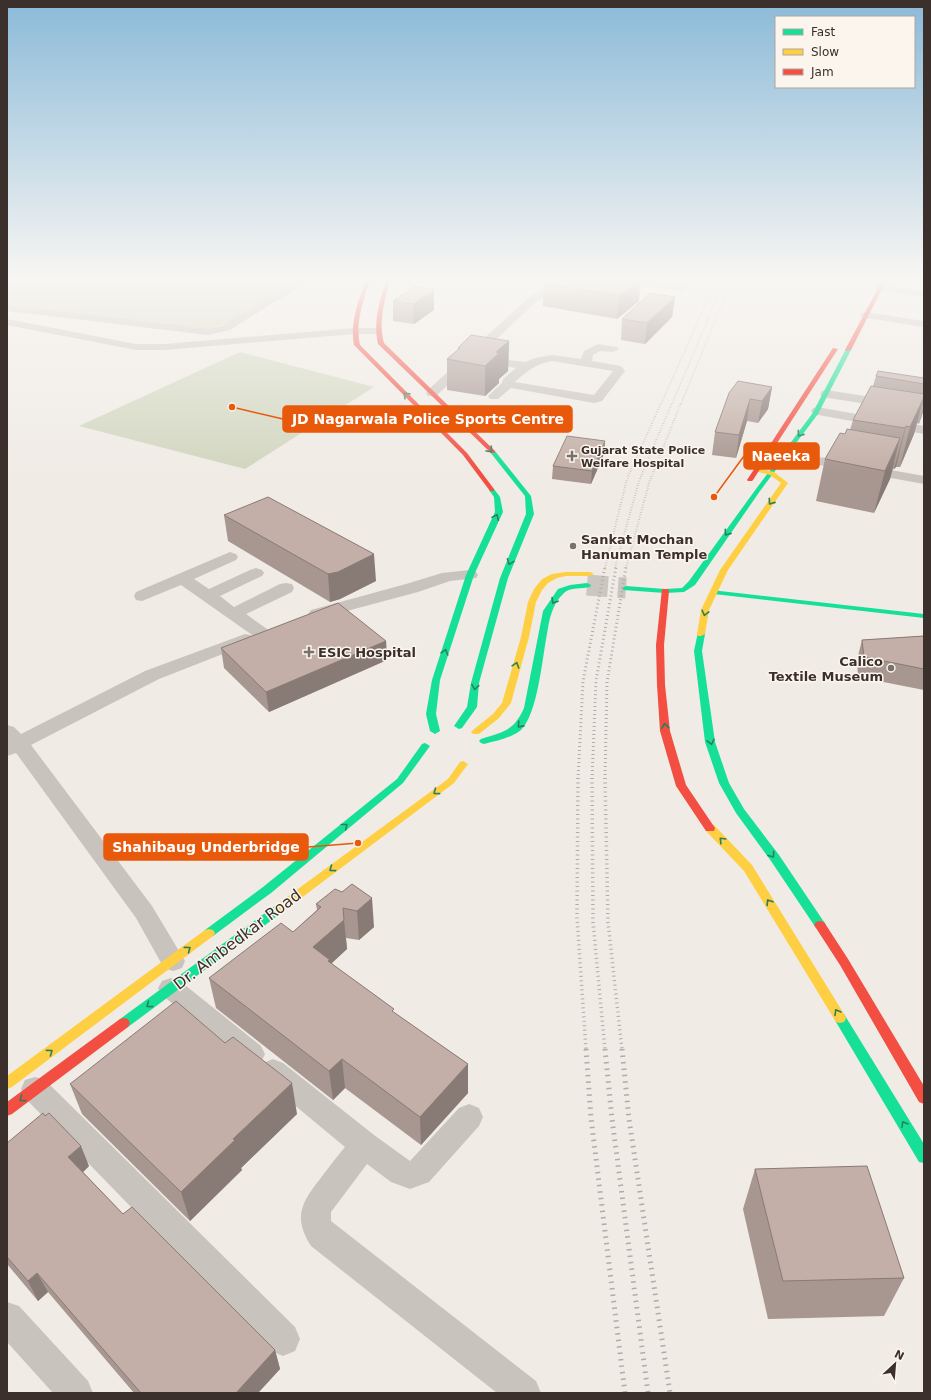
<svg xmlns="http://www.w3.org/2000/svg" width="931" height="1400" font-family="'DejaVu Sans',sans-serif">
<rect width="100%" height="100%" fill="#f0ebe5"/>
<g fill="#d1d6bf">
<path d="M 7,277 L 295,277 L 297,280 L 233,322 L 204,330 L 7,306 Z"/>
<path d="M 240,352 L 374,387 L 245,469 L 79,426 Z"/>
</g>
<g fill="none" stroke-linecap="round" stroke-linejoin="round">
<path stroke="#ccc6c0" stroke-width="21" stroke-dasharray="21 10" stroke-linecap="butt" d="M 587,585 L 626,588"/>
<g fill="#c9c3be" fill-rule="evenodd">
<path d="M 300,277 L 310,277 L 304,284 L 230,330 L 208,335 L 7,311 L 7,305 L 208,329 L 222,326 Z"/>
<path d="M 560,277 L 572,277 L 537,301 L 436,396 L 428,396 L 426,393 L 428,390 L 529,297 Z"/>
<path d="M 604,277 L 630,277 L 682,285 L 687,288 L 682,291 L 609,280 Z"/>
<path d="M 880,285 L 924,291 L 924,297 L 876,290 L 875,288 L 876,286 Z"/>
<path d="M 865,312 L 924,321 L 924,327 L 861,317 L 860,315 L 861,313 Z"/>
<path d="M 7,319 L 136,344 L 165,344 L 354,328 L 377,328 L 382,331 L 377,334 L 354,334 L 165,350 L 136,350 L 7,325 Z"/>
<path d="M 598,344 L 617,347 L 619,349 L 613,352 L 600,351 L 593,355 L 592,361 L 621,366 L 625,371 L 602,401 L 594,403 L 511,388 L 498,399 L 490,399 L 488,396 L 502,383 L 503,379 L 516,368 L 480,362 L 478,360 L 480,358 L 484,357 L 525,362 L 535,358 L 552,355 L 581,359 L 584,351 ZM 552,361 L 613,371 L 594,395 L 515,382 C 527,371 536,364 552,361 Z"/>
<path d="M 826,390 L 924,405 L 924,413 L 822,397 L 820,394 L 822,391 Z"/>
<path d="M 817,407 L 924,426 L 924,434 L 813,414 L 811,411 L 813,408 Z"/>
<path d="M 786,451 L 924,476 L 924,484 L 781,458 L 779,455 L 781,452 Z"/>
<path d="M 230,552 L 236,554 L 238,557 L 236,560 L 194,579 L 209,589 L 250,570 L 256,568 L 262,570 L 264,573 L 262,576 L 220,596 L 234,607 L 280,584 L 286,583 L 292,584 L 294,588 L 292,592 L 246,614 L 267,629 L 270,633 L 267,637 L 261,638 L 255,637 L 181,585 L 142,601 L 136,600 L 134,596 L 136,592 Z"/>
<path d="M 470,570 L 476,572 L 478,575 L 476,578 L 450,581 L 418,592 L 317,619 L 311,618 L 308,614 L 311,610 L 406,584 L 442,573 Z"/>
<path d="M 245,634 L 251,635 L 254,639 L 251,643 L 159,679 L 31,745 L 152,906 L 185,961 L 182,968 L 173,971 L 164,968 L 136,918 L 19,757 L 16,753 L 7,756 L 7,725 L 14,727 L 21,734 L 145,671 Z"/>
<path d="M 171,978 L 180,981 L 261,1046 L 265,1054 L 261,1062 L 252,1066 L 243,1062 L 162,995 L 158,988 L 162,981 Z"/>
<path d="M 273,1059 L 283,1063 L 374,1135 L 410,1161 L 459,1108 L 469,1104 L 479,1108 L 483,1117 L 479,1126 L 429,1182 L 410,1189 L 391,1182 L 367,1164 L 331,1212 L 331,1221 L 536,1381 L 541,1393 L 497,1393 L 311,1246 C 293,1218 301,1203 320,1179 C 328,1168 336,1158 345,1147 L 263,1079 L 259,1071 L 263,1063 Z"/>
<path d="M 35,1077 L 45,1080 L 295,1327 L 300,1339 L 295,1351 L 283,1356 L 271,1351 L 25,1098 L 21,1089 L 25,1080 Z"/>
<path d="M 7,1302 L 19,1306 L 88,1381 L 93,1393 L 53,1393 L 7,1342 Z"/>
</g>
<g fill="#16e098" fill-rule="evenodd">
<path d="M 846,349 L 851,350 L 818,414 L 760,491 L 695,585 L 684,592 L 665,593 L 623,590 L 622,588 L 626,586 L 665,589 L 682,588 L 689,581 L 756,489 L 812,414 Z"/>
<path d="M 493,450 L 495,451 L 531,496 L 534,514 L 508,578 L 479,683 L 477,707 L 462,728 L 459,729 L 454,726 L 467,707 L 471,683 L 500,578 L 526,514 L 525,496 L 490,452 Z"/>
<path d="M 492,488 L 494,489 L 500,497 L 503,512 L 474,575 L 440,680 L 436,714 L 440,731 L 435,734 L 430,731 L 426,714 L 432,680 L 466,575 L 495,512 L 494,497 L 489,490 Z"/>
<path d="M 587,583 L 591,585 L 590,587 C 582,589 570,587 564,593 C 552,604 549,620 547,634 C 542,659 538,713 521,730 C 511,738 496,741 484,744 L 481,743 L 479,741 L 481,739 C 503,732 514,731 524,708 L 543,611 L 558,589 L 570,585 Z"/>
<path d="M 711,590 L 924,614 L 924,618 L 714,594 L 710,592 Z"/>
<path d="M 698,632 L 701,632 L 705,634 L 702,651 L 715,742 L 729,783 L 744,809 L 779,855 L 824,922 L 826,925 L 824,928 L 820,929 L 816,928 L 771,861 L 736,813 L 719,783 L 705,742 L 694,651 Z"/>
<path d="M 425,743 L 430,746 L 403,783 L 271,893 L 213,936 L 209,937 L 205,936 L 203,933 L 205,930 L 263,887 L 397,779 L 422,744 Z"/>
<path d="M 280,904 L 284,905 L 286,908 L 284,911 L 128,1027 L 124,1028 L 120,1027 L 118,1023 L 120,1019 L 276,905 Z"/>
<path d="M 840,1013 L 844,1014 L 924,1144 L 924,1163 L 919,1162 L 836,1022 L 834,1018 L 836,1014 Z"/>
</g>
<g fill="#ffcf43" fill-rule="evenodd">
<path d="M 757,468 L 774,472 L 788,483 L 728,570 L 709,610 L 705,634 L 701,636 L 698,636 L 697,634 L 701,610 L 720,570 L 781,483 L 770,475 L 755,471 L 755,469 Z"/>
<path d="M 566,572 L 590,572 L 594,574 L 590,576 L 566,576 L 557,578 L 548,583 L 542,590 L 536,602 L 529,637 L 511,703 L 499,718 L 479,734 L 473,734 L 471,732 L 473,730 L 493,714 L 502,703 L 521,637 L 528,602 L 534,589 L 542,579 L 552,574 Z"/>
<path d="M 463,761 L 468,764 L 454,783 L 284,911 L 280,912 L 276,911 L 274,908 L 276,905 L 448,779 L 460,762 Z"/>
<path d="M 710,824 L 714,825 L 752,865 L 844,1014 L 846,1018 L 844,1022 L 840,1023 L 836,1022 L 744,871 L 706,831 L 705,828 L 706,825 Z"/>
<path d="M 209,929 L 213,930 L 215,933 L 213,936 L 12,1087 L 7,1089 L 7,1076 L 205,930 Z"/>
</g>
<g fill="#f24e42" fill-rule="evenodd">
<path d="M 367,277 L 371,277 C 364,300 355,320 360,345 L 467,453 L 494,489 L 494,491 L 490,491 L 463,455 L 354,345 C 350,320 359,300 367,277 Z"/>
<path d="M 387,277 L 391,277 C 385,300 378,320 384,343 L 495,451 L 495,453 L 491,453 L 378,344 C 373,320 380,300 387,277 Z"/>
<path d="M 884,277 L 888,277 L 851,350 L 846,351 L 845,350 Z"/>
<path d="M 833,348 L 838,349 L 753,480 L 752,481 L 748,481 L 747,480 Z"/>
<path d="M 662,589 L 668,589 L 669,591 L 664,645 L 665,685 L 670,731 L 686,785 L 715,828 L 714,831 L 706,831 L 676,786 L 660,731 L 657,685 L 656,645 Z"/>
<path d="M 820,921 L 824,922 L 848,959 L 924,1086 L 924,1104 L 919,1102 L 840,965 L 816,928 L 814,925 L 816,922 Z"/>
<path d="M 124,1018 L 128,1019 L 130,1023 L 128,1027 L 12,1114 L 7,1116 L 7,1102 L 120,1019 Z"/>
</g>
<g stroke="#b1aca8" stroke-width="1.5" stroke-dasharray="0.5 1.5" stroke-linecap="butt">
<path d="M 661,404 L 718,277"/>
<path d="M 672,404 L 726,277"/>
<path d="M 681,404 L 733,277"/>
</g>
<g stroke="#b1aca8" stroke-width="2" stroke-dasharray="0.5 2" stroke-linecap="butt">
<path d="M 605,568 L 627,479 L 661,403"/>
<path d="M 615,568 L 639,481 L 672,403"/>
<path d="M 626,568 L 649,483 L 681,403"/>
</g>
<g stroke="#b1aca8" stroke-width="3" stroke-dasharray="1 3" stroke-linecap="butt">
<path d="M 578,779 L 583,681 L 605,567"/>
<path d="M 592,779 L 596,681 L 616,567"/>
<path d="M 605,779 L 607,682 L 626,567"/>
</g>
<g stroke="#b1aca8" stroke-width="3.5" stroke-dasharray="1 3.5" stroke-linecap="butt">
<path d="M 578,778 L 577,917 L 586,1050"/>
<path d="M 592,778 L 593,922 L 605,1050"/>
<path d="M 605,778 L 608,922 L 622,1050"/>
</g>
<g stroke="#b1aca8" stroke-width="5" stroke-dasharray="1.5 5" stroke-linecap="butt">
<path d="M 586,1049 L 591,1118 L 625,1393"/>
<path d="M 605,1049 L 612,1119 L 648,1393"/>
<path d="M 622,1049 L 629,1119 L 670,1393"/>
</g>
</g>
<g fill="#a89690">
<path d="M 552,277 L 639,301 L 617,319 L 543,306 L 544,283 Z"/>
<path d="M 414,287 L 434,310 L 414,324 L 393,321 L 393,301 Z"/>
<path d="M 675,297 L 672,317 L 645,344 L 621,340 L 622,319 Z"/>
<path d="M 509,341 L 508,371 L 499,379 L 499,383 L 485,396 L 447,390 L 447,359 L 458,351 L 458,348 Z"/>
<path d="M 876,376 L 924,378 L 924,409 L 919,424 L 917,423 L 914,434 L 900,467 L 896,467 L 894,469 L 893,469 L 890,479 L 874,513 L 816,501 L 825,459 L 845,434 L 850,430 L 853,420 L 873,386 Z"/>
<path d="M 772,387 L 768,409 L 758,423 L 747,421 L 736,458 L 712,455 L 715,432 L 729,393 Z"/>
<path d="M 605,441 L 604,454 L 591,484 L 552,479 L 553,466 Z"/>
<path d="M 224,515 L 376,581 L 340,599 L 330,602 L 228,541 Z"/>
<path d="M 924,636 L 924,690 L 858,677 L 857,660 L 862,640 Z"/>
<path d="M 386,641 L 387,660 L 269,712 L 224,668 L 221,648 Z"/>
<path d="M 342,892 L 374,927 L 359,940 L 346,938 L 347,949 L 331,963 L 394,1013 L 468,1064 L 468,1093 L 421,1145 L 345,1088 L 333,1100 L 216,1008 L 209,978 L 293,932 L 317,910 L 316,904 Z"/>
<path d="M 70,1084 L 297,1114 L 241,1168 L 242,1170 L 190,1221 L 82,1114 Z"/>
<path d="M 7,1143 L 89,1166 L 83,1172 L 123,1214 L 275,1350 L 280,1369 L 258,1393 L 134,1393 L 48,1292 L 38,1301 L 7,1264 Z"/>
<path d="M 755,1169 L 904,1278 L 884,1316 L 768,1319 L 743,1209 Z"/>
</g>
<g fill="#887a75">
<path d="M 641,279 L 639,301 L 617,319 L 619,296 Z"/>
<path d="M 434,290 L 434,310 L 414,324 L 413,304 Z"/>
<path d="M 675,297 L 672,317 L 645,344 L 647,323 Z"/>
<path d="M 509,341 L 508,371 L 499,379 L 499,383 L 485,396 L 485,366 L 496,352 Z"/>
<path d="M 772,387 L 768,409 L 758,423 L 762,401 Z"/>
<path d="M 924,397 L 914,434 L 900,467 L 910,427 Z"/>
<path d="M 750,399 L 747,421 L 736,458 L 739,435 Z"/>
<path d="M 924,405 L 924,409 L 919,424 Z"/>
<path d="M 906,426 L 896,467 L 894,469 L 905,428 Z"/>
<path d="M 900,438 L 890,479 L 874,513 L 885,471 Z"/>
<path d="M 605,441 L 604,454 L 591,484 L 592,471 Z"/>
<path d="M 374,554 L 376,581 L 340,599 L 330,602 L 328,574 Z"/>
<path d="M 386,641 L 387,660 L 269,712 L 266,692 Z"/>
<path d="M 372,898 L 374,927 L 359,940 L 357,911 Z"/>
<path d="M 344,920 L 347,949 L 331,964 L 313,947 Z"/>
<path d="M 342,1059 L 345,1088 L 333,1100 L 329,1071 Z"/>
<path d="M 468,1064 L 468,1093 L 421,1145 L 420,1117 Z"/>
<path d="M 292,1083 L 297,1114 L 241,1168 L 242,1170 L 190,1221 L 181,1192 L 233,1139 Z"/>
<path d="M 81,1146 L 89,1166 L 77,1178 L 68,1157 Z"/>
<path d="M 37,1273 L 48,1292 L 38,1301 L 28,1281 Z"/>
<path d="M 275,1350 L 280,1369 L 258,1393 L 236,1393 Z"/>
</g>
<g fill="#c3afa7" stroke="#887a75">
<path d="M 552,277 L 631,277 L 641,279 L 619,296 L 544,283 Z"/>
<path d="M 414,287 L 434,290 L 413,304 L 393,301 Z"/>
<path d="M 650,293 L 675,297 L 647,323 L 622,319 Z"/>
<path d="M 471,335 L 509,341 L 496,352 L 499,353 L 485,366 L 447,359 L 460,348 L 458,348 Z"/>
<path d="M 878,371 L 924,378 L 924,384 L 876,376 Z"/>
<path d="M 738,381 L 772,387 L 762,401 L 750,399 L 739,435 L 715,432 L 729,393 Z"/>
<path d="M 871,386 L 924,394 L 924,397 L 910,427 L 906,426 L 905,428 L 853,420 Z"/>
<path d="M 847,429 L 900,438 L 885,471 L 825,459 L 840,433 L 845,434 Z"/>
<path d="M 567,436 L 605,441 L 592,471 L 553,466 Z"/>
<path d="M 268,497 L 374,554 L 338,572 L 328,574 L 224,515 Z"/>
<path d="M 338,603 L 386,641 L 266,692 L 221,648 Z"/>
<path d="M 924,636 L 924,669 L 864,657 L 862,640 Z"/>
<path d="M 352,884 L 372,898 L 357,911 L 343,908 L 344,920 L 313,947 L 330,960 L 328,961 L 394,1009 L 392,1011 L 468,1064 L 420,1117 L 342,1059 L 329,1071 L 209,978 L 281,923 L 293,932 L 321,907 L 316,904 L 335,889 L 342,892 Z"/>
<path d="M 176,1001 L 225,1043 L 233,1037 L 292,1083 L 233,1139 L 235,1140 L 181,1192 L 70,1084 Z"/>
<path d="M 43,1113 L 45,1116 L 49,1113 L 81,1146 L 68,1157 L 123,1214 L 132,1207 L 275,1350 L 236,1393 L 141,1393 L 37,1273 L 28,1281 L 7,1257 L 7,1143 Z"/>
<path d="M 867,1166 L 904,1278 L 783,1281 L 755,1169 Z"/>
</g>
<defs><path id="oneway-chevron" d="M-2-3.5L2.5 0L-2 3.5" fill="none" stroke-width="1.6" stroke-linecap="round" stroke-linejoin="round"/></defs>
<g stroke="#2a7f5c">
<use href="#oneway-chevron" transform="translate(406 395) rotate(-136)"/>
<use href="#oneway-chevron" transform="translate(800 434) rotate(125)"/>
<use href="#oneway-chevron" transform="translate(490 450) rotate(47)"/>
<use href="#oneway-chevron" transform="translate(771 502) rotate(125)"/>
<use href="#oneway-chevron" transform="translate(496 517) rotate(-66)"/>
<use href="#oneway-chevron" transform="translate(727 533) rotate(125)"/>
<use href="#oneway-chevron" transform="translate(510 562) rotate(111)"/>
<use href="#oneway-chevron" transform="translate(554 601) rotate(122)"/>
<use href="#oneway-chevron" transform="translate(705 613) rotate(104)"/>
<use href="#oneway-chevron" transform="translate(445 652) rotate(-73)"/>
<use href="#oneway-chevron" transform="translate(516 665) rotate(-73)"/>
<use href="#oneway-chevron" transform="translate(475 687) rotate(99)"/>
<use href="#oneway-chevron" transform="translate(520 725) rotate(132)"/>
<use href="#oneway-chevron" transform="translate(665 726) rotate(-96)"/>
<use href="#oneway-chevron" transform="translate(711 742) rotate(77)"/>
<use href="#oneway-chevron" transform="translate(436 792) rotate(143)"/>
<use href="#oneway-chevron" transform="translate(345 826) rotate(-39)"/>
<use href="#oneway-chevron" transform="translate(722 840) rotate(-135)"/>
<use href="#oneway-chevron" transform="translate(772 855) rotate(54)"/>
<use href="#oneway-chevron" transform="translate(332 869) rotate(143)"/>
<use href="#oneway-chevron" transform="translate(769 902) rotate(-122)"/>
<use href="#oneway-chevron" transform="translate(188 949) rotate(-37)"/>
<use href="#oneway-chevron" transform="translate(149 1005) rotate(144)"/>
<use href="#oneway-chevron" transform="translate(837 1012) rotate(-121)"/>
<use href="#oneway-chevron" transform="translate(50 1052) rotate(-36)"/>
<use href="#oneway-chevron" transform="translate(22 1099) rotate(144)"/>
<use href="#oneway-chevron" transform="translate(904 1124) rotate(-120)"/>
</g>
<linearGradient id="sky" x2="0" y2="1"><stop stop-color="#8bbad8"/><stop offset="0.59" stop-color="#f8f6f3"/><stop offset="1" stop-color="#f8f6f3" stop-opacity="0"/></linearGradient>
<rect width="931" height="473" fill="url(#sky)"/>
<g fill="#7a716c" stroke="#fbf5ee" stroke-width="1.5">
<path d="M570 450h4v4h4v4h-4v4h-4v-4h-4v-4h4z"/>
<circle cx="573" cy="546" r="4"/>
<path d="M307 646h4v4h4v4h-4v4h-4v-4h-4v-4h4z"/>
<circle cx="891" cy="668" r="4"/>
</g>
<g text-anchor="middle" stroke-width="3" stroke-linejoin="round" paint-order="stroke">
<g font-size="11" font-weight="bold" fill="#3b302b" stroke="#fbf5ee" text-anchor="start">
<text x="581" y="454">Gujarat State Police<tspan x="581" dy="13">Welfare Hospital</tspan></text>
</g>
<g font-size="13" font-weight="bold" fill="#3b302b" stroke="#fbf5ee" text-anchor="start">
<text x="581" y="544">Sankat Mochan<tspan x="581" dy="15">Hanuman Temple</tspan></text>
<text x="318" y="657">ESIC Hospital</text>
<text x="883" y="666" text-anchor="end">Calico<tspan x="883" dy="15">Textile Museum</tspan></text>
</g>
<g font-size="16" fill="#3b302b" stroke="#fbf5ee">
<text transform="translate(237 939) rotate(-37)" y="6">Dr. Ambedkar Road</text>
</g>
</g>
<path fill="none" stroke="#e8590c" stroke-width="1.5" d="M232 407L283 419M714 497L744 456M358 843L308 847"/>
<g fill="#e8590c" stroke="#fbf5ee" stroke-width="1.5">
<circle cx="232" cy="407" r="4"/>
<circle cx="714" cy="497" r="4"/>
<circle cx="358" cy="843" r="4"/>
</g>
<g fill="#e8590c" stroke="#e8590c" stroke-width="1.5">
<rect x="283" y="406" width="289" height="26" rx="4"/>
<rect x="744" y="443" width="75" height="26" rx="4"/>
<rect x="104" y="834" width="204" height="26" rx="4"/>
</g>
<g font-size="14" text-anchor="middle" font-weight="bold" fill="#fff">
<text x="428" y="424">JD Nagarwala Police Sports Centre</text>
<text x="781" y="461">Naeeka</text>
<text x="206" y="852">Shahibaug Underbridge</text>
</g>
<rect width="931" height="1400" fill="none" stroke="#3b302b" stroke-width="16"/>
<rect x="775" y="16" width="140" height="72" fill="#fbf5ee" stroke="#aea6a0"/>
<rect x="783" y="29" width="20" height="6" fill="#16e098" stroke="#aea6a0"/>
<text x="811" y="36" font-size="12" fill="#3b302b">Fast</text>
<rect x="783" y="49" width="20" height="6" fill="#ffcf43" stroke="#aea6a0"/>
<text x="811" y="56" font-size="12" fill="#3b302b">Slow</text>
<rect x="783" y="69" width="20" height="6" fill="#f24e42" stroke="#aea6a0"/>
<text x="811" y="76" font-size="12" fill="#3b302b">Jam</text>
<g transform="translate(895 1364) rotate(26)" stroke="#fbf5ee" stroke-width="3" paint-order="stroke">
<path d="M0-3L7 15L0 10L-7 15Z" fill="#3b302b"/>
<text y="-6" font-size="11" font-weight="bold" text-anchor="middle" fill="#3b302b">N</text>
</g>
</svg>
